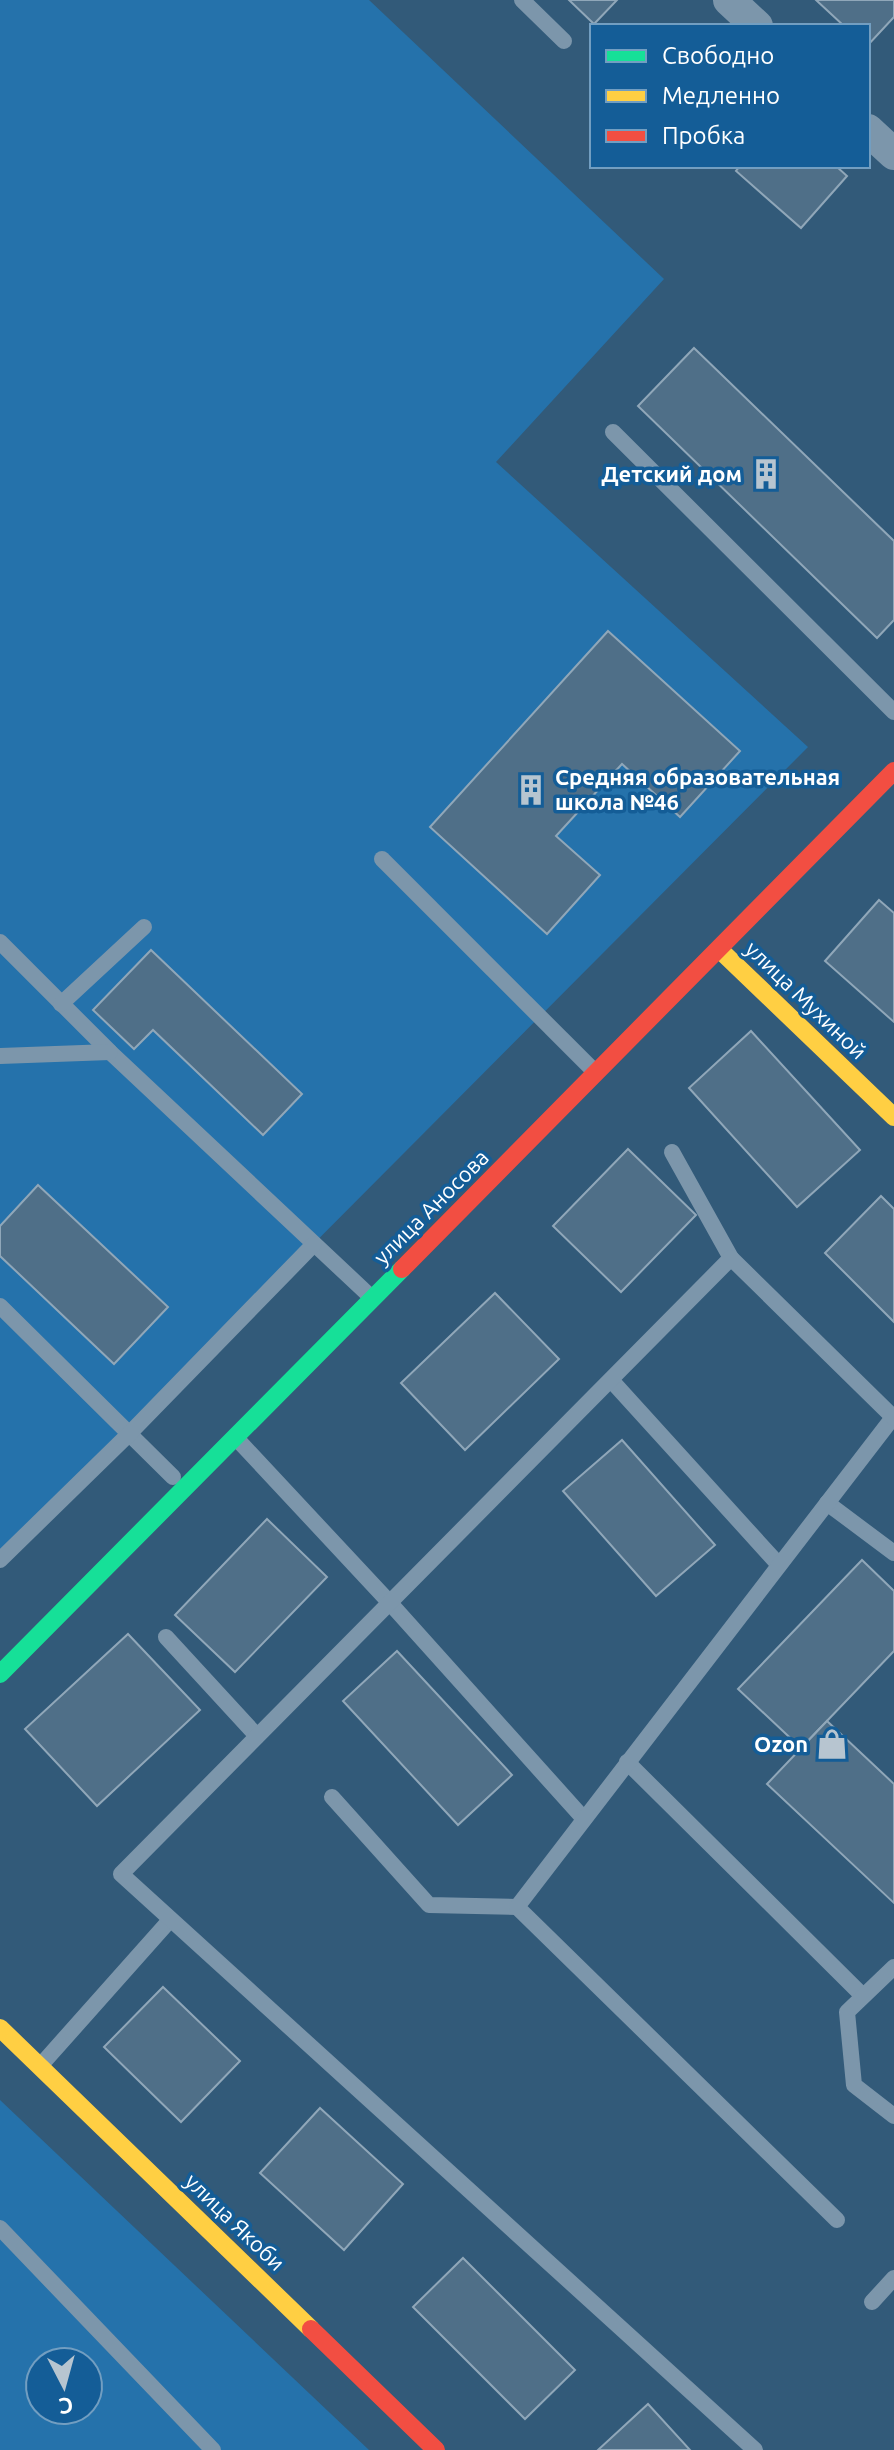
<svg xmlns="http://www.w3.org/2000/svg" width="894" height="2450" font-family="Ubuntu,sans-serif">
<rect width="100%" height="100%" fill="#325a79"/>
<g fill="#2572ab" fill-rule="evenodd">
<path d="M 0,0 L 369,0 L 664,279 L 496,462 L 808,747 L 0,1559 Z"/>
<path d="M 0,2100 L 369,2450 L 0,2450 ZM 40,2362 L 88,2362 L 88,2410 L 40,2410 Z"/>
</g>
<g fill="#4f6f88" stroke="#90a7b9" stroke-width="2">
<path d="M 569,0 L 617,0 L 594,24 Z"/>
<path d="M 816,0 L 894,0 L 894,17 L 868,45 L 868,26 L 844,26 Z"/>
<path d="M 740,166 L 836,166 L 847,176 L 801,228 L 736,171 Z"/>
<path d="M 694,348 L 894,541 L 894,620 L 877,638 L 638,406 Z"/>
<path d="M 608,631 L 740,751 L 680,817 L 622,764 L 556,836 L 600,875 L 547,934 L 430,827 Z"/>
<path d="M 879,900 L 894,913 L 894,1022 L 825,961 Z"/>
<path d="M 151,950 L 302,1094 L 263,1135 L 153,1030 L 134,1049 L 93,1010 Z"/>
<path d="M 751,1031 L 860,1150 L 797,1207 L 689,1088 Z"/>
<path d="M 628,1149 L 696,1215 L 621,1292 L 553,1226 Z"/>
<path d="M 38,1185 L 168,1307 L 114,1364 L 0,1256 L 0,1226 Z"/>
<path d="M 881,1196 L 894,1209 L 894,1322 L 825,1253 Z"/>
<path d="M 495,1293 L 559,1359 L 465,1450 L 401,1383 Z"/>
<path d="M 622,1440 L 715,1545 L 656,1596 L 563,1491 Z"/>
<path d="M 267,1519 L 327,1577 L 235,1672 L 175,1615 Z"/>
<path d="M 862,1560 L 894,1591 L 894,1651 L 801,1748 L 738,1689 Z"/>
<path d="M 128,1634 L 200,1710 L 97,1806 L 25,1729 Z"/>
<path d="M 397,1651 L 512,1775 L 458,1825 L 343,1701 Z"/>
<path d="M 827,1721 L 894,1784 L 894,1903 L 767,1784 Z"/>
<path d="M 163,1987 L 240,2061 L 181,2122 L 104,2047 Z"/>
<path d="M 320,2108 L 403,2184 L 344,2250 L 260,2173 Z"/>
<path d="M 463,2258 L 575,2370 L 525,2419 L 413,2307 Z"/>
<path d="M 648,2404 L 690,2450 L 598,2450 Z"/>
</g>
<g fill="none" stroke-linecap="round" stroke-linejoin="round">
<g stroke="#7c96ab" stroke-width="16">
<path d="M 522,0 L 564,41"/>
<path d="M 613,432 L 894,712"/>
<path d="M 382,859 L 595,1072"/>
<path d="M 0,942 L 110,1052 L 372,1298"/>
<path d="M 61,1004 L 144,927"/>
<path d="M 0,1056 L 110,1052"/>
<path d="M 672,1152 L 731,1258"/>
<path d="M 0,1306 L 173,1477"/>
<path d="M 611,1380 L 779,1565"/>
<path d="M 237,1439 L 390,1603 L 584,1819"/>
<path d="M 827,1503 L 894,1553"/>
<path d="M 0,1560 L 130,1433 L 314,1244"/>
<path d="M 166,1637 L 257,1736"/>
<path d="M 627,1762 L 863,1996"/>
<path d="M 332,1797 L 429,1905 L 517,1907"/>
<path d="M 894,1967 L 847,2012 L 854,2085 L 894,2116"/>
<path d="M 41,2065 L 170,1920"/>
<path d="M 837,2220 L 517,1907 L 894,1416"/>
<path d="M 0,2228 L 213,2450"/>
<path d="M 872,2302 L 894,2278"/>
<path d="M 755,2450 L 121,1874 L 731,1258 L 894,1418"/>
</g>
<g stroke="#7c96ab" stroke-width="32">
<path d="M 729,0 L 757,26"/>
<path d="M 868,130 L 894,154"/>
</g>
<path stroke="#16e098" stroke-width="18" d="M 0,1674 L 402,1269"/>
<g stroke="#ffcf43" stroke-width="18">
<path d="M 720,950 L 894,1117"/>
<path d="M 0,2028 L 311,2329"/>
</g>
<g stroke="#f24e42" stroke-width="18">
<path d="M 402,1269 L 894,771"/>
<path d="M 311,2329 L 436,2450"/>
</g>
</g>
<defs>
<symbol id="building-bare" viewBox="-9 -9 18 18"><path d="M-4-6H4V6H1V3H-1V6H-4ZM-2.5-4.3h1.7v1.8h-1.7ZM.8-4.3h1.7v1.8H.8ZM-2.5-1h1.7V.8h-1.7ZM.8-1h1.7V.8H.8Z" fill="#b7c5d0" stroke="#145d97" stroke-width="2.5" paint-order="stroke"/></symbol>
<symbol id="shop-bare" viewBox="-9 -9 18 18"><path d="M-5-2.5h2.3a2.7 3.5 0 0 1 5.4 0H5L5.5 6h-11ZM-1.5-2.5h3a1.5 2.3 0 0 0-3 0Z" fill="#b7c5d0" stroke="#145d97" stroke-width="2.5" paint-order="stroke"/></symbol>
</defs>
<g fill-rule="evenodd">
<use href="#building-bare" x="744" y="452" width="44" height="44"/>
<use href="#building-bare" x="509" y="768" width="44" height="44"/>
<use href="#shop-bare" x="810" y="1722" width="44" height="44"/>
</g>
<g text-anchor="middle" stroke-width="7" stroke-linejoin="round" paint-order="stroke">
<g font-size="22" font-weight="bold" fill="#fff" stroke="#145d97" text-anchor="end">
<text x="742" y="482">Детский дом</text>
<text x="555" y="785" text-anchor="start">Средняя образовательная<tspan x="555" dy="25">школа №46</tspan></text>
<text x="808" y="1752">Ozon</text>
</g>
<g font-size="22" fill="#fff" stroke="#145d97">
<text transform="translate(806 1000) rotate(44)" y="8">улица Мухиной</text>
<text transform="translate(431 1207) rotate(-45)" y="8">улица Аносова</text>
<text transform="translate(235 2222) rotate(44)" y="8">улица Якоби</text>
</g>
</g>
<rect x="590" y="24" width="280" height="144" fill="#145d97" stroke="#729ec1" stroke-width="2"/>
<rect x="606" y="50" width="40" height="12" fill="#16e098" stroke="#729ec1" stroke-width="2"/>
<text x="662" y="64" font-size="24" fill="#ffffff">Свободно</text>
<rect x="606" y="90" width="40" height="12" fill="#ffcf43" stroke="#729ec1" stroke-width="2"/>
<text x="662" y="104" font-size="24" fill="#ffffff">Медленно</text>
<rect x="606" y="130" width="40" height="12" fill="#f24e42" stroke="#729ec1" stroke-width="2"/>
<text x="662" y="144" font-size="24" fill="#ffffff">Пробка</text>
<g transform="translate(64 2386) rotate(174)"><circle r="38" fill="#145d97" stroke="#729ec1" stroke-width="2"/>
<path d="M0-6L14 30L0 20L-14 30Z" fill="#b7c5d0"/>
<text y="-12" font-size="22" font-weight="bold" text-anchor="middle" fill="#ffffff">С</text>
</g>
</svg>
